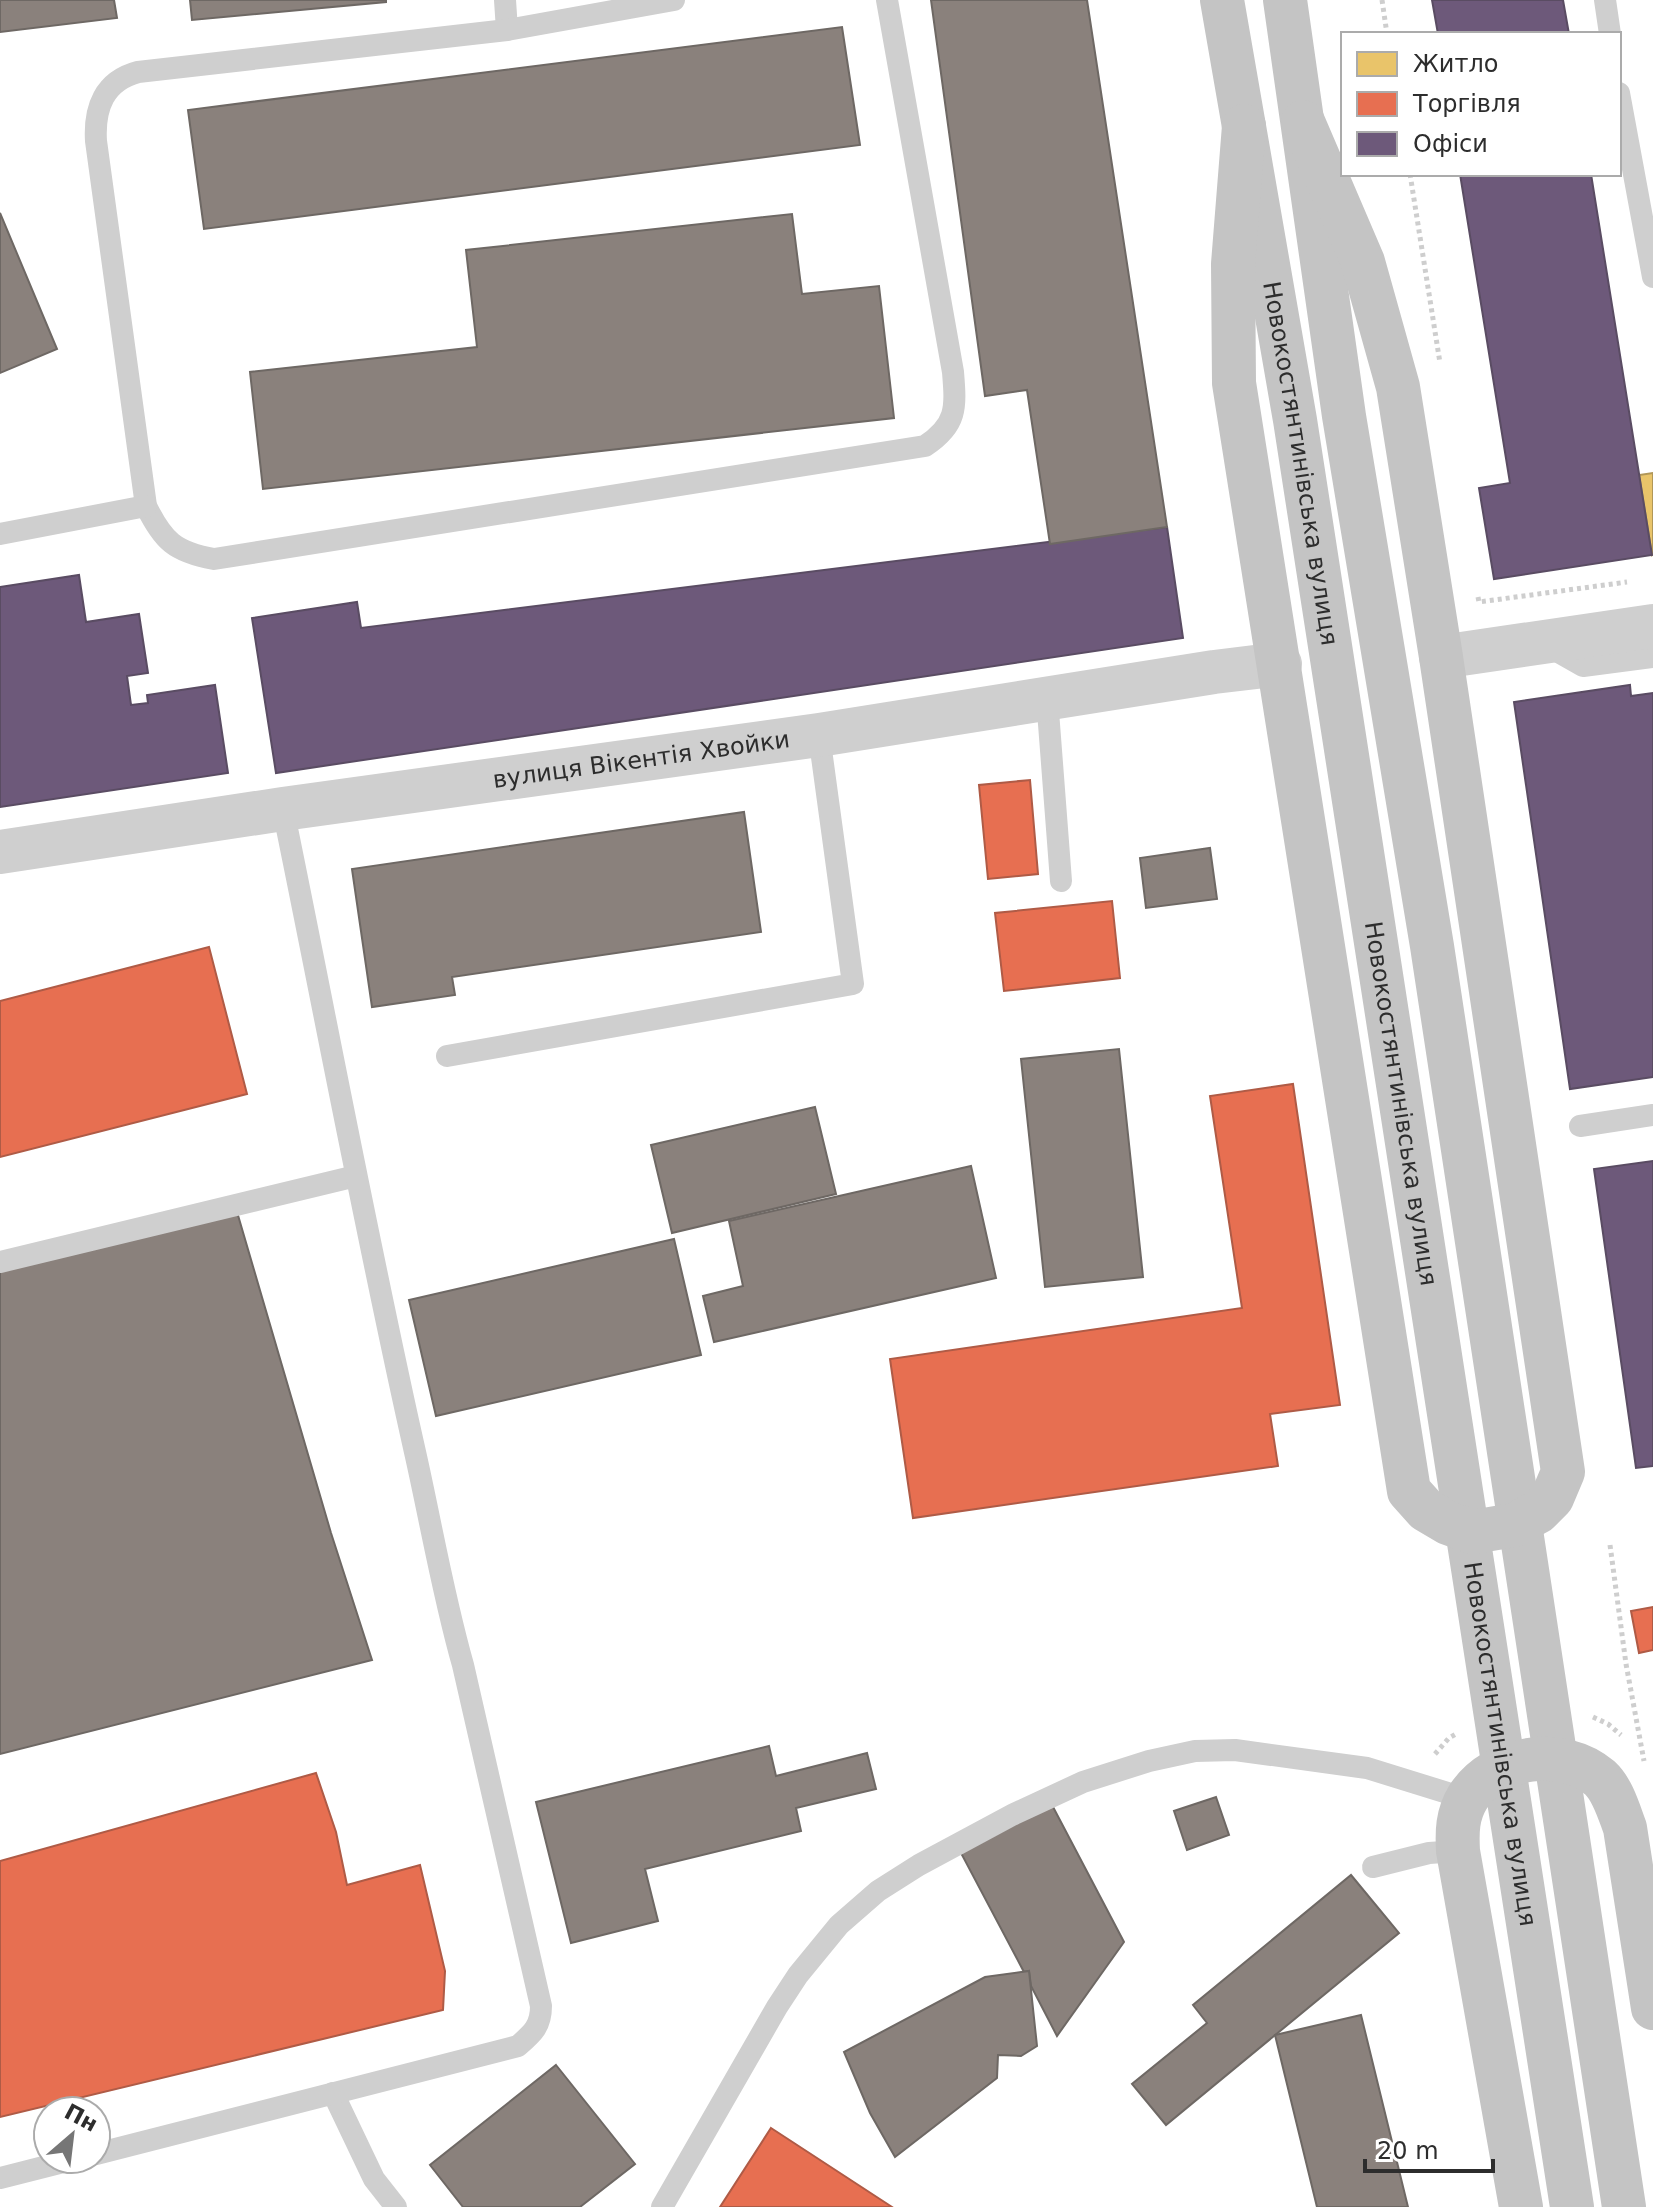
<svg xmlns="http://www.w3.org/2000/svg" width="1653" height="2207" font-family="'DejaVu Sans',sans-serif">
<rect width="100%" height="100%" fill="#fff"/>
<path fill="#e9c46a" stroke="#b19758" stroke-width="2" d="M 1653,473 L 1653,554 L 1652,555 L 1639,475 Z"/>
<g fill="#e76f51" stroke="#af5b46" stroke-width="2">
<path d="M 1030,780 L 1038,874 L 988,879 L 979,785 Z"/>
<path d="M 1112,901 L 1120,978 L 1004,991 L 995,913 Z"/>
<path d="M 209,947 L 247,1094 L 0,1157 L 0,1001 Z"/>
<path d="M 1293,1084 L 1340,1405 L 1270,1414 L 1278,1466 L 913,1518 L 890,1359 L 1242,1308 L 1210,1096 Z"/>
<path d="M 1653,1607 L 1653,1650 L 1639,1653 L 1631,1611 Z"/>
<path d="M 316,1773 L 336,1832 L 347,1885 L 420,1865 L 445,1971 L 443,2010 L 0,2117 L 0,1861 Z"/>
<path d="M 771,2128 L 889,2205 L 892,2207 L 720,2207 Z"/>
</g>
<g fill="#6d597a" stroke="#5a4c63" stroke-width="2">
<path d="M 1432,0 L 1563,0 L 1569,34 L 1438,34 Z"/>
<path d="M 1460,174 L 1591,174 L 1652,555 L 1494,579 L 1479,488 L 1510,483 Z"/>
<path d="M 1167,527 L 1183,638 L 276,773 L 252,618 L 357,602 L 361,628 Z"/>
<path d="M 79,575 L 86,622 L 139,614 L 148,673 L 127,676 L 131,705 L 148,703 L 147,695 L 215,685 L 228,773 L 0,807 L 0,587 Z"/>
<path d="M 1630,685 L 1631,696 L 1653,693 L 1653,1077 L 1570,1089 L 1514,702 Z"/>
<path d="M 1653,1161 L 1653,1466 L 1636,1468 L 1594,1169 Z"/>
</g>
<g fill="#8a817c" stroke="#6e6864" stroke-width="2">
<path d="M 0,0 L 114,0 L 117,18 L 0,32 Z"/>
<path d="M 190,0 L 386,0 L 386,2 L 192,20 Z"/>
<path d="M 931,0 L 1087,0 L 1167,527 L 1050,544 L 1027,390 L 985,396 Z"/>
<path d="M 842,27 L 860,145 L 204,229 L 188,110 Z"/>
<path d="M 0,213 L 57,349 L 0,373 Z"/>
<path d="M 792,214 L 802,294 L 879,286 L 894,418 L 263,489 L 250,372 L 477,347 L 466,250 Z"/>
<path d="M 744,812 L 761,932 L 452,977 L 455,995 L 372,1007 L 352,869 Z"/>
<path d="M 1210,848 L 1217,899 L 1146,908 L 1140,858 Z"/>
<path d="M 1119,1049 L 1143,1277 L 1045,1287 L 1021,1059 Z"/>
<path d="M 815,1107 L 836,1194 L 672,1233 L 651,1145 Z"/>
<path d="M 971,1166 L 996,1278 L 714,1342 L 703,1296 L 743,1286 L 729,1221 Z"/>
<path d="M 235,1205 L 331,1533 L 372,1660 L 0,1754 L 0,1266 Z"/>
<path d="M 674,1239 L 701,1355 L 436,1416 L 409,1300 Z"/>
<path d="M 769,1746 L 776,1776 L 867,1753 L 876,1789 L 796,1808 L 801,1831 L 645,1869 L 658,1921 L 571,1943 L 536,1802 Z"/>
<path d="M 1216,1797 L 1229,1835 L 1187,1850 L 1174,1811 Z"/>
<path d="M 1052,1805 L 1124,1942 L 1057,2036 L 1031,1986 L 1029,1971 L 1024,1972 L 961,1853 Z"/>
<path d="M 1351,1875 L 1399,1933 L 1166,2125 L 1132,2084 L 1207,2023 L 1193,2005 Z"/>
<path d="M 1029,1971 L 1037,2046 L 1021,2056 L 998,2055 L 997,2078 L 895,2157 L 870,2113 L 844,2052 L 985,1977 Z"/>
<path d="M 1361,2015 L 1408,2207 L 1317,2207 L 1275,2035 Z"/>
<path d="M 556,2065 L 635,2164 L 580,2207 L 463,2207 L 430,2165 Z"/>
</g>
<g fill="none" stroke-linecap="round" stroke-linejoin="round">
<g stroke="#cecece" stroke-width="5" stroke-dasharray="4 4" stroke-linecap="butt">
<path d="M 1382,0 L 1387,34"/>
<path d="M 1410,174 L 1440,363"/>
<path d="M 1478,597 L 1479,602 L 1627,582"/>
<path d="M 1610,1545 L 1626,1664 L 1644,1761"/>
<path d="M 1593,1717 L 1608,1724 L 1621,1735"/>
<path d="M 1435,1754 L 1449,1738 L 1456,1734"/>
</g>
<g stroke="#cfcfcf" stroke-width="22">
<path d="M 505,0 L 507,30"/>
<path d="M 674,0 L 507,30 L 138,72 C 104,81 94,108 96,141 L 146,506 C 163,541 175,552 214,559 L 925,446 C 957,425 956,408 953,372 L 887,0"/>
<path d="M 1605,0 L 1610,34"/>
<path d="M 1619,93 L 1653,277"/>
<path d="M 0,534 L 146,506"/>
<path d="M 1546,645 L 1583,666 L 1653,657"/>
<path d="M 1047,698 L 1061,881"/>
<path d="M 447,1056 L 853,984 L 819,735"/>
<path d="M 1580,1126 L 1653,1115"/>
<path d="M 0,1262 L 356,1176"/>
<path d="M 1373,1867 L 1429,1853 L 1458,1851"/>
<path d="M 333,2093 L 374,2179 L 396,2207"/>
<path d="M 96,2154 L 518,2046 C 533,2033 541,2026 541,2006 L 463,1665 C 443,1595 431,1523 415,1452 C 367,1239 327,1024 283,809"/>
<path d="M 0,2178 L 75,2159"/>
<path d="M 662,2207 L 777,2007 L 798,1975 L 839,1925 L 878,1891 L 919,1865 L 1014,1814 L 1083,1782 L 1149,1761 L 1195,1751 L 1235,1750 L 1367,1768 L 1467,1799"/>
</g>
<g stroke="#cfcfcf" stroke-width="44">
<path d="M 1441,657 L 1653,626"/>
<path id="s1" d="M 0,852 L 283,809 L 819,735 L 1214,672 L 1280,664"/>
</g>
<g stroke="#c4c4c4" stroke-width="44">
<path id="s2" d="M 1222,0 L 1295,420 L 1572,2207"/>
<path d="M 1285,0 L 1344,416 L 1432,946 L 1624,2207"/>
<path d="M 1244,126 L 1233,264 L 1234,383 L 1409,1491 L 1426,1510 L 1448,1523 L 1473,1532 L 1514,1525 L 1538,1512 L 1552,1498 L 1563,1472 L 1441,657 L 1398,387 L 1363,262 L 1303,122"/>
<path d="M 1521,2207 L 1458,1851 C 1457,1832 1457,1815 1468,1797 C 1495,1755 1563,1746 1600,1778 C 1613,1790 1619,1812 1625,1828 L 1653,2008"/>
</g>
</g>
<g text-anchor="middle" stroke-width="8" stroke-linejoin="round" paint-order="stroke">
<g font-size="24" fill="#2d2d2d" stroke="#fff">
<text dy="8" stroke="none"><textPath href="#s2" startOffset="470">Новокостянтинівська вулиця</textPath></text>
<text dy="8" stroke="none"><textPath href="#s1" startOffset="648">вулиця Вікентія Хвойки</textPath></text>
<text dy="8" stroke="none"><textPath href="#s2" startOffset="1118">Новокостянтинівська вулиця</textPath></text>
<text dy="8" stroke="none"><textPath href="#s2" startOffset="1766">Новокостянтинівська вулиця</textPath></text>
</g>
</g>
<rect x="1341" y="32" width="280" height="144" fill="#ffffff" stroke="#ababab" stroke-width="2"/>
<rect x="1357" y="52" width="40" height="24" fill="#e9c46a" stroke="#ababab" stroke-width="2"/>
<text x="1413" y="72" font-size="24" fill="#2d2d2d">Житло</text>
<rect x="1357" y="92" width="40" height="24" fill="#e76f51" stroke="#ababab" stroke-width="2"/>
<text x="1413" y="112" font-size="24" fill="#2d2d2d">Торгівля</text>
<rect x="1357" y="132" width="40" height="24" fill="#6d597a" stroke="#ababab" stroke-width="2"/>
<text x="1413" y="152" font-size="24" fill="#2d2d2d">Офіси</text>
<g transform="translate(72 2135) rotate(28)"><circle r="38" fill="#ffffff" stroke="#ababab" stroke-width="2"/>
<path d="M0-6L14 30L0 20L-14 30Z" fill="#767676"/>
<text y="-12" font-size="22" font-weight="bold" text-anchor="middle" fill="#2d2d2d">Пн</text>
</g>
<path d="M1365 2159v12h128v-12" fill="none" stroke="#2d2d2d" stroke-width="4"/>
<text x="1377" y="2159" font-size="24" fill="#2d2d2d" stroke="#ffffff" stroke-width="6" paint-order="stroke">20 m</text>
</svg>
